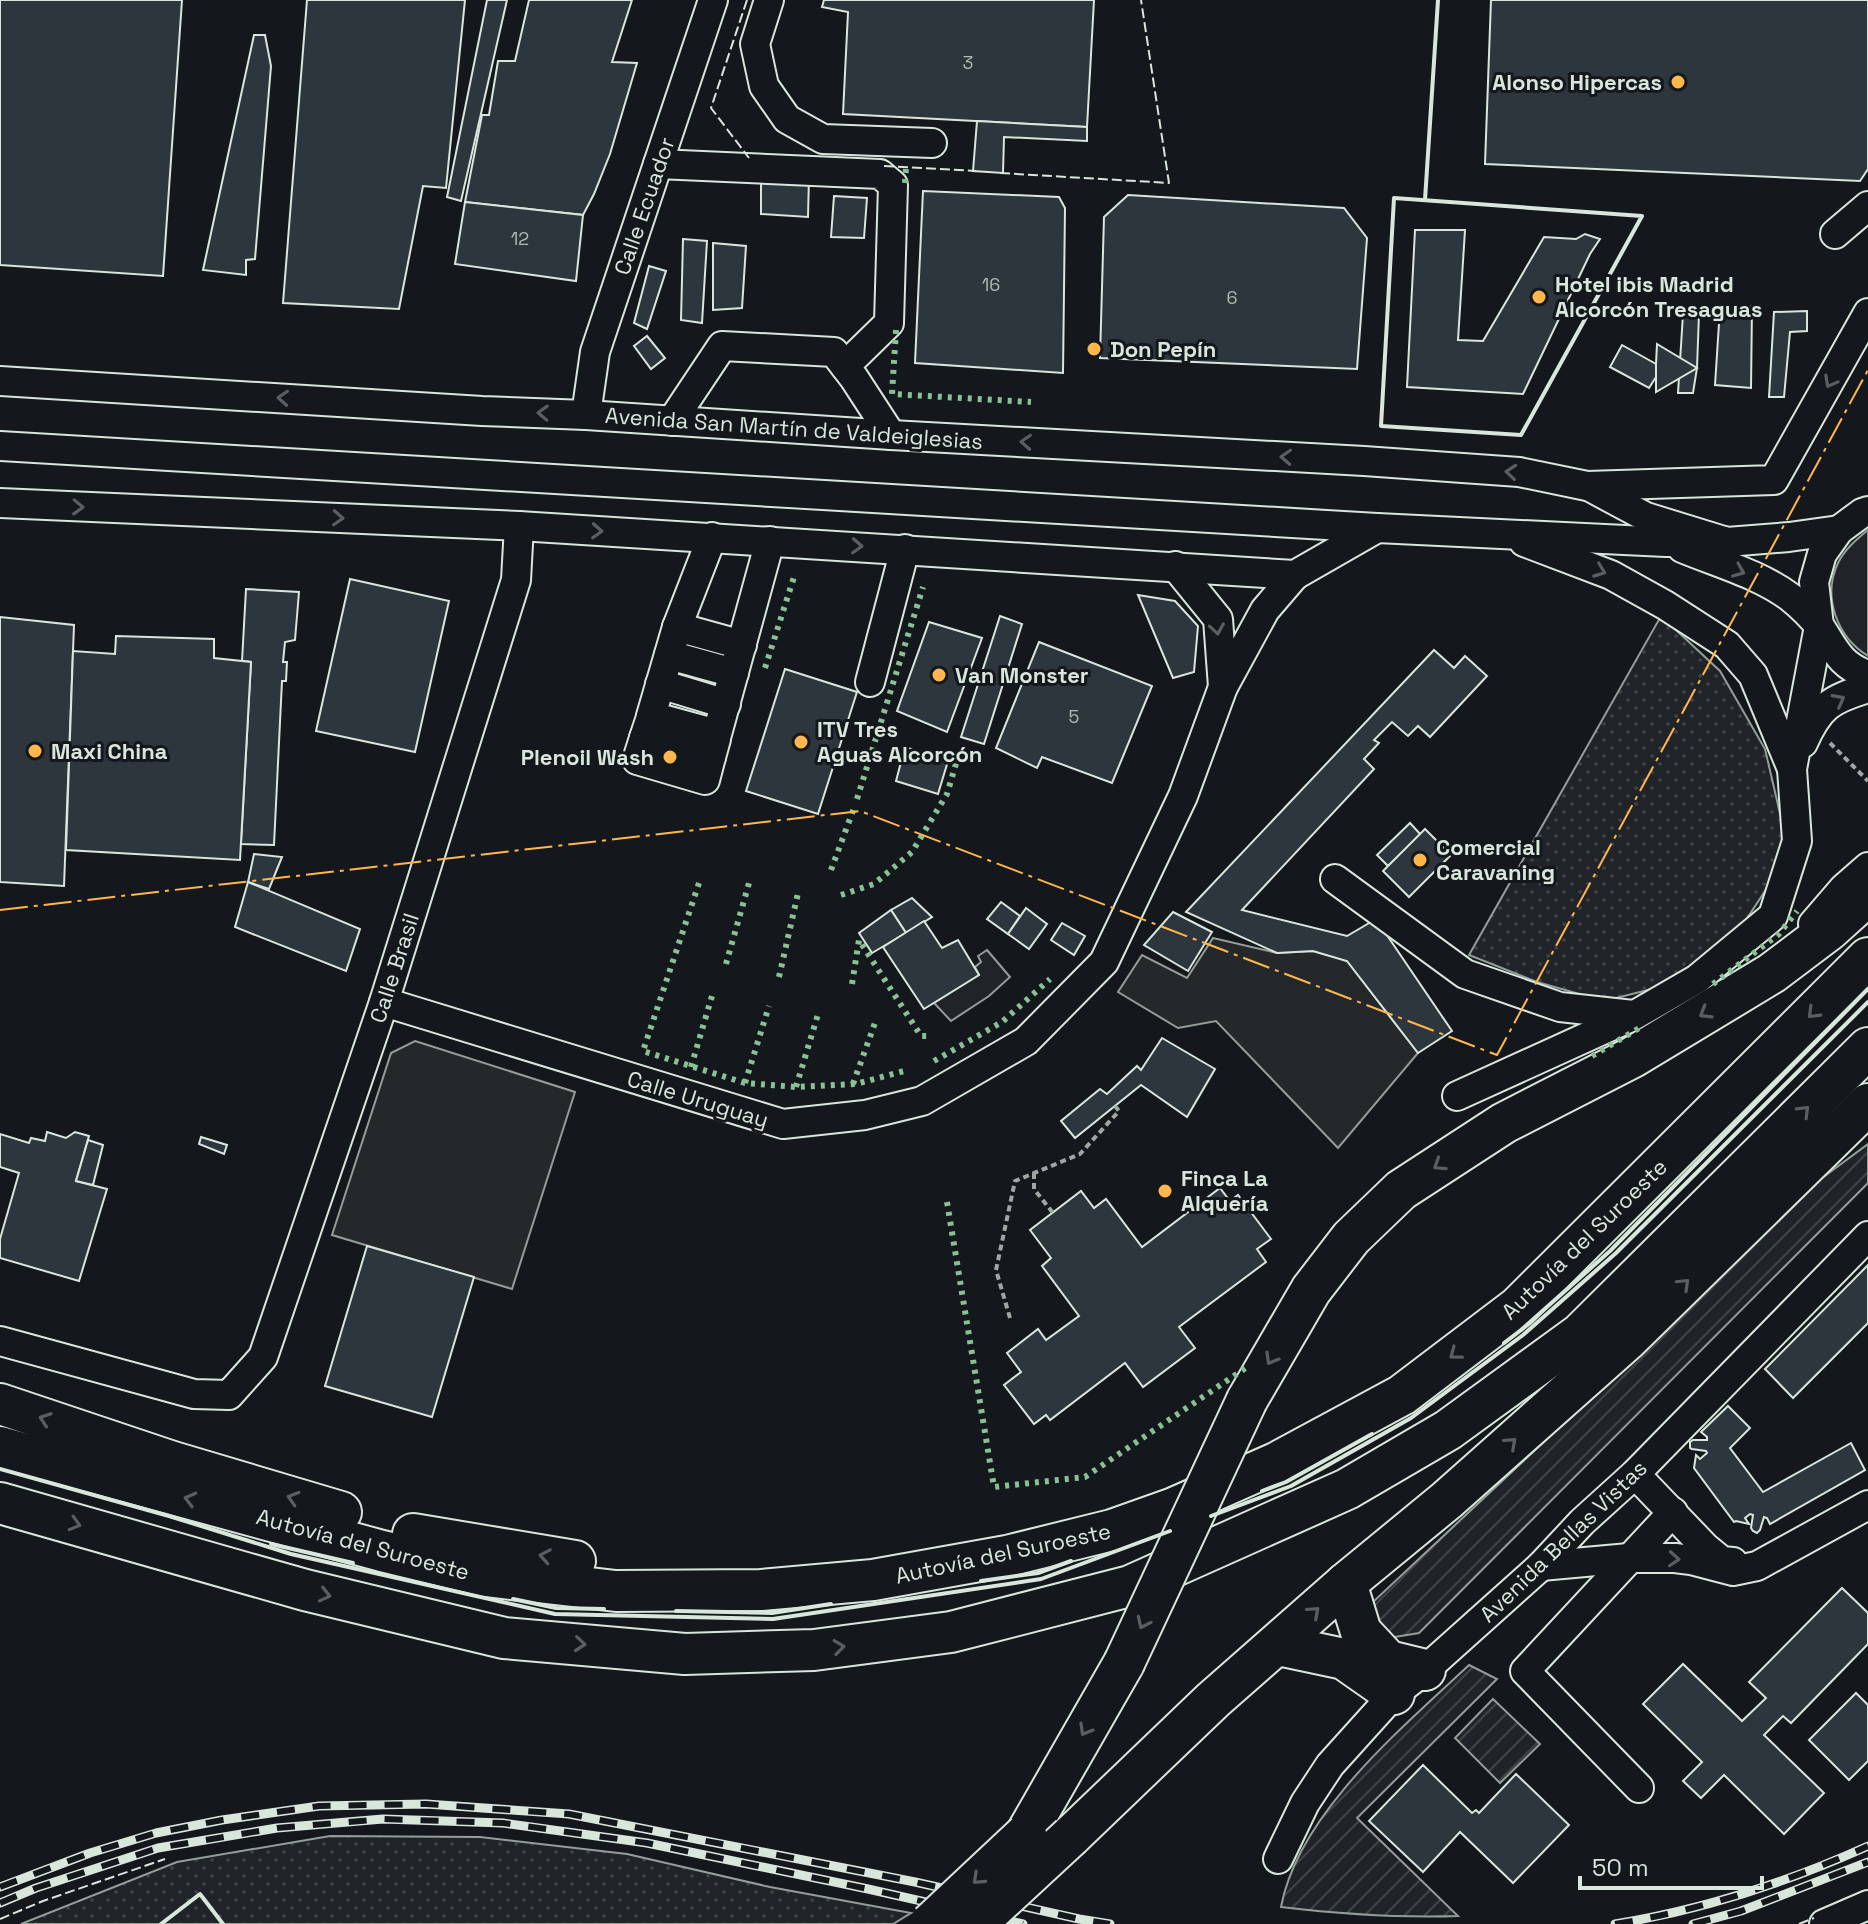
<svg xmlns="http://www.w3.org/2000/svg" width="1868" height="1924" font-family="'Space Grotesk',sans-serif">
<defs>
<pattern id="park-dots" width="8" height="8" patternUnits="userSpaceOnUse" patternTransform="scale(2)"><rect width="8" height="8" fill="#202428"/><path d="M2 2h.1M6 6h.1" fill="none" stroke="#404447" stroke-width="1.8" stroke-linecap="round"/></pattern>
<pattern id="garden-furrows" width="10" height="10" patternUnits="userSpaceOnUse" patternTransform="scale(2)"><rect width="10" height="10" fill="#202428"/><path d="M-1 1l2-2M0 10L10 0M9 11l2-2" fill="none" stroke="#404447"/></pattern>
</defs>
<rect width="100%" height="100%" fill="#14181c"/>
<g fill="#202428" stroke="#939e99" stroke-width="2">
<path d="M 1868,530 L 1868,656 C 1837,637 1822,597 1838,563 C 1845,549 1856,540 1868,530 Z"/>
<path d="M 987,950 L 1010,977 L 989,996 L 951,1021 L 934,1003 L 979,975 L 975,967 L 981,962 L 978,956 Z"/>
</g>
<g fill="url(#park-dots)" stroke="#939e99" stroke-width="2">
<path d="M 1661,616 L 1720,671 L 1765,749 L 1785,835 L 1769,885 L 1734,938 L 1697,971 L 1652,989 L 1604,1001 L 1537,982 L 1469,955 Z"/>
<path d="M 330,1836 L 480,1837 L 627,1854 L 770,1887 L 911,1913 L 893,1924 L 21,1924 L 177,1862 Z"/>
</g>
<g fill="url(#garden-furrows)" stroke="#939e99" stroke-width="2">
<path d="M 1868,1144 L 1868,1183 L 1419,1633 L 1383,1639 L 1368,1616 L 1374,1601 L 1597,1392 L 1814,1184 Z"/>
<path d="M 1469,1665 L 1497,1679 L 1357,1818 L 1458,1916 C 1399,1918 1340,1914 1281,1907 C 1298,1814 1402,1728 1469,1665 Z"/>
<path d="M 1493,1699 L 1540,1744 L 1500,1783 L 1455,1738 Z"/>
</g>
<g fill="#24282b" stroke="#939e99" stroke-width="2">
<path d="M 1213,938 L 1277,953 L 1313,951 L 1347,961 L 1418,1053 L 1338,1148 L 1216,1021 L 1178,1028 L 1118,992 L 1142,955 L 1187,978 Z"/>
<path d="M 415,1041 L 575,1092 L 512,1289 L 332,1235 L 391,1053 Z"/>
</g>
<g fill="#2c363c" stroke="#d8e6dc" stroke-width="2">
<path d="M 0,0 L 182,0 L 163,276 L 0,265 Z"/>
<path d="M 307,0 L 465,0 L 446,188 L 423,186 L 399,309 L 283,303 Z"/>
<path d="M 487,0 L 507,0 L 461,201 L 447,197 Z"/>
<path d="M 529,0 L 632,0 L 612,62 L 637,63 L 610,154 L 594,194 L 583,215 L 465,202 L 482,115 L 489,115 L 498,61 L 515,61 Z"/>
<path d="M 824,0 L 1094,0 L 1087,127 L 843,114 L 848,12 L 822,7 Z"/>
<path d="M 1491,0 L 1868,0 L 1868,169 L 1860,181 L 1485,164 Z"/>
<path d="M 254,35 L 265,35 L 271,66 L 255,259 L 246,260 L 246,275 L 203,270 Z"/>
<path d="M 977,121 L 1087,127 L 1087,141 L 1004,137 L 1003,173 L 973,171 Z"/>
<path d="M 761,174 L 809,177 L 808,217 L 761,214 Z"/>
<path d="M 923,191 L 1059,197 L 1065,208 L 1063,373 L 915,363 Z"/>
<path d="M 1128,195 L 1344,208 L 1367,238 L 1357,369 L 1100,358 L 1104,217 Z"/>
<path d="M 834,196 L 867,198 L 864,238 L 831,237 Z"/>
<path d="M 465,202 L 583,215 L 576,281 L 455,264 Z"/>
<path d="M 1415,230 L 1465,230 L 1458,340 L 1483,341 L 1544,237 L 1576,239 L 1585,234 L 1600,239 L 1590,254 L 1523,394 L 1407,387 Z"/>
<path d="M 683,239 L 707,241 L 702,323 L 681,320 Z"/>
<path d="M 713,243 L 746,246 L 742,308 L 713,310 Z"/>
<path d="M 649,266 L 666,271 L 647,329 L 634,323 Z"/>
<path d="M 1752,306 L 1751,388 L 1715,385 L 1720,308 Z"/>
<path d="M 1807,311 L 1807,331 L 1790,332 L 1784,397 L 1769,397 L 1774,312 Z"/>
<path d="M 1683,314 L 1699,314 L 1697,368 L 1693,393 L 1678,393 Z"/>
<path d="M 647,336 L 665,358 L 651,369 L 634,346 Z"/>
<path d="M 1657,344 L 1697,368 L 1656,392 L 1656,364 Z"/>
<path d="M 1622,345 L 1656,364 L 1656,377 L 1649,388 L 1610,367 Z"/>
<path d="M 350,579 L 449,601 L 415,752 L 316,731 Z"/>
<path d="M 246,589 L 299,592 L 295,640 L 285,642 L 283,662 L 287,662 L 286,681 L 282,681 L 274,845 L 241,844 L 251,662 L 242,661 Z"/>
<path d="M 1138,595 L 1175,601 L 1198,626 L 1194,672 L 1173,678 Z"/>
<path d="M 1000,616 L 1022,624 L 984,744 L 961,737 Z"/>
<path d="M 0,617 L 74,625 L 64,886 L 0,882 Z"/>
<path d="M 929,622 L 982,638 L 947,732 L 897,711 Z"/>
<path d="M 116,636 L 214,639 L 214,658 L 251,662 L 240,860 L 66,850 L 73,651 L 115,654 Z"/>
<path d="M 1039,642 L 1152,686 L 1112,783 L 1042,757 L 1037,768 L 996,748 Z"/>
<path d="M 1434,650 L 1454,668 L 1465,656 L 1487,676 L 1430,737 L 1418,726 L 1408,736 L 1392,722 L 1374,740 L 1379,743 L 1364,759 L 1374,769 L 1242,910 L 1347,936 L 1376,919 L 1452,1031 L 1418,1053 L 1347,961 L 1313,951 L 1277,953 L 1186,912 Z"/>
<path d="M 785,669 L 857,692 L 818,814 L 746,791 Z"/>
<path d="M 905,747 L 948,761 L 938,794 L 896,781 Z"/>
<path d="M 1410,823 L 1421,835 L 1388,866 L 1377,855 Z"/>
<path d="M 1425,829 L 1451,855 L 1409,897 L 1383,871 Z"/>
<path d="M 254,854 L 282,857 L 269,889 L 248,882 Z"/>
<path d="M 248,882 L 360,929 L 346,971 L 235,927 Z"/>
<path d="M 912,898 L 932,917 L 906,933 L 891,910 Z"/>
<path d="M 1001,902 L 1020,916 L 1008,934 L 987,919 Z"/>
<path d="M 1026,908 L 1047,924 L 1029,949 L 1008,934 Z"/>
<path d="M 891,910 L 906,933 L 872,953 L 859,933 Z"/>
<path d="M 1173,912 L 1212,932 L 1188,971 L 1144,945 Z"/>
<path d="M 924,921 L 942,948 L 958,940 L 979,975 L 924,1009 L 883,947 Z"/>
<path d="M 1062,923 L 1085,936 L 1074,955 L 1051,940 Z"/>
<path d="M 1162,1038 L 1215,1069 L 1187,1117 L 1141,1085 L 1075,1138 L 1061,1121 L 1100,1089 L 1107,1094 L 1137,1066 L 1141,1070 Z"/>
<path d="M 47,1132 L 66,1138 L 75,1132 L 89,1136 L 76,1181 L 107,1189 L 79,1281 L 0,1258 L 0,1239 L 19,1173 L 0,1167 L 0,1134 L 29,1143 L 31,1138 L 45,1141 Z"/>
<path d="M 201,1137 L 227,1145 L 224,1154 L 199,1144 Z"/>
<path d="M 88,1140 L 103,1145 L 93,1185 L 76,1181 Z"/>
<path d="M 1220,1188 L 1230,1201 L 1238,1195 L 1271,1239 L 1257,1249 L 1266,1262 L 1179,1327 L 1195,1348 L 1143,1387 L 1125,1363 L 1050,1420 L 1046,1415 L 1034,1424 L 1004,1385 L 1021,1372 L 1007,1353 L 1038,1329 L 1046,1340 L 1079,1316 L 1042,1266 L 1051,1258 L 1030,1230 L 1081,1191 L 1094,1208 L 1106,1199 L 1142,1247 Z"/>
<path d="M 367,1246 L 474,1277 L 432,1417 L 325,1386 Z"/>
<path d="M 1868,1265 L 1868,1323 L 1793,1398 L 1765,1369 Z"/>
<path d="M 1728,1406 L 1750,1428 L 1730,1448 L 1763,1492 L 1851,1443 L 1865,1470 L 1770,1524 L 1767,1518 L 1764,1517 L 1760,1530 L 1757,1533 L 1753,1531 L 1751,1528 L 1753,1515 L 1750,1514 L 1745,1518 L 1749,1524 L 1736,1521 L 1734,1522 L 1694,1468 L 1696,1455 L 1700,1459 L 1707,1453 L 1706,1451 L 1692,1449 L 1690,1448 L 1690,1442 L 1693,1440 L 1707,1440 L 1707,1437 L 1701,1432 Z"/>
<path d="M 1842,1588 L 1868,1613 L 1868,1644 L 1791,1723 L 1783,1716 L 1764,1735 L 1824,1793 L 1784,1834 L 1724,1775 L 1701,1798 L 1683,1781 L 1702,1762 L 1643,1704 L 1683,1664 L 1742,1721 L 1766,1698 L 1749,1682 Z"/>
<path d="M 1856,1693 L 1868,1705 L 1868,1761 L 1849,1780 L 1809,1740 Z"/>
<path d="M 1423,1765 L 1472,1813 L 1476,1810 L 1479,1813 L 1516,1774 L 1569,1825 L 1513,1883 L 1460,1832 L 1423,1872 L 1369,1821 Z"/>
</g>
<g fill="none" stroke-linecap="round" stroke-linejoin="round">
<defs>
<g id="minor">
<path d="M 769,0 L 755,44 L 764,86 L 787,119 L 823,139 L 932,143"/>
<path d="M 658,164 L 880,174 L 893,185 L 889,323 L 845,366"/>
<path d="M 1835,234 L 1868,206"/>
<path d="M 0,381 L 482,411 L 586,415 L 891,435 L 1364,461 L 1519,472 L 1587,486 L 1774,480 L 1868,313"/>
<path d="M 586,415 L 595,352 L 713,0"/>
<path d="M 672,421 L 722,346 L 834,352 L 854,378 L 891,435"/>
<path d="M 0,446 L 1377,528 L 1666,542 L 1727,542"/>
<path d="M 1592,488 L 1646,517 L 1727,542 L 1789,537 L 1839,530"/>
<path d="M 0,503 L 519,526 L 1295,575 L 1377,528"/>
<path d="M 712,537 L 677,627 L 651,716 L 717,734 L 770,541"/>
<path d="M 1524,542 L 1611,575 L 1665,605 L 1727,645 L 1753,675 L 1792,769"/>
<path d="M 1682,548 C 1718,563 1759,574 1790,597 C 1800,605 1813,618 1821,628 C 1835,650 1841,666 1868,675"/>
<path d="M 1175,566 L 1218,619 L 1223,687 L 1265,610 L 1295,575"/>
<path d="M 677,627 L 742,645"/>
<path d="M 669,655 L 734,673"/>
<path d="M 870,682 L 905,549"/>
<path d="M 660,684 L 726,704"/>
<path d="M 650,720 L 644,738 L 711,757 L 716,739"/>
<path d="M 644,738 L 637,760 L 705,780 L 711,757"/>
<path d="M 1803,743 C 1819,706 1831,699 1868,688"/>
<path d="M 1335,879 L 1465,974 L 1560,1007 L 1633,1015"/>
<path d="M 1813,924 L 1844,888 L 1868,867"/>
<path d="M 384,1002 L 783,1124 L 865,1115 L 922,1101 L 1026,1041 L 1104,962 L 1183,796 L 1223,687"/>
<path d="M 1457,1096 L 1633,1016 L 1697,979 L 1773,916 L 1797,841 L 1792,769 L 1819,626 L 1814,582 L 1822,554 L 1839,530 L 1862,513 L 1868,511"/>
<path d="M 0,1341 L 194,1394 L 229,1395 L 263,1357 L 384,1002 L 516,580 L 519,526"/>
<path d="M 1635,1474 L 1705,1547 L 1722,1561 L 1733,1562"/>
<path d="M 1541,1566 L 1629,1558 L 1675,1558 L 1691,1560 L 1733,1571 L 1757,1566 L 1868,1505"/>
<path d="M 1639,1788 L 1525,1671 L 1673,1512"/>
<path d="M 1278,1859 L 1305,1803 L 1330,1765 L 1394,1694 L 1425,1670 L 1541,1566 L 1582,1522 L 1635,1474 L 1868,1236"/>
<path d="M 1824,1924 L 1868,1905"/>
</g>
<g id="highway">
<path d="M 1247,1400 L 1311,1290 L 1351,1238 L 1401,1190 L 1504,1123 L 1633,1057 L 1772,973 L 1829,930 L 1868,895"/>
<path d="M 0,1404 L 173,1462 L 341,1512"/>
<path d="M 0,1447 L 382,1551 L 485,1576 L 616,1591 L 761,1590 L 873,1580 L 1007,1556 L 1112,1530 L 1174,1508 L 1276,1463 L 1402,1395 L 1518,1307 L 1868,958"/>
<path d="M 0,1503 L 305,1590 L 504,1638 L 685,1654 L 814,1650 L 951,1632 L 1130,1586 L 1347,1489 L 1448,1430 L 1580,1334 L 1868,1048"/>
<path d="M 413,1534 L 575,1561"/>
<path d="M 1346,1583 L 1361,1632 L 1388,1661 L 1425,1670"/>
<path d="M 1278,1645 L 1344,1659 L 1394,1694"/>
<path d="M 1026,1834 L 1124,1663"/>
<path d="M 1071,1836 L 1213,1700 L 1346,1583 L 1447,1500 L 1628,1339 L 1868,1104"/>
</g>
</defs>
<use href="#minor" stroke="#d8e6dc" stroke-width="32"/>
<use href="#highway" stroke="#d8e6dc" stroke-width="44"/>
<g stroke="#9da8a2" stroke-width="4" stroke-dasharray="6 4" stroke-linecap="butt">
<path d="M 1830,743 L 1868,781"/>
<path d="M 1034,1173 L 1034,1189 L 1053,1213"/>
<path d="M 1010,1318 L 996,1270 L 1015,1181 L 1080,1154 L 1119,1111 L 1115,1106"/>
</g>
<use href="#minor" stroke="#14181c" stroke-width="28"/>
<use href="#highway" stroke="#14181c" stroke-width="40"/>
<defs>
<g id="rail">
<path d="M 0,1887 L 90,1853 L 156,1833 L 222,1820 L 319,1806 L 426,1804 L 569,1814 L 915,1882 L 1079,1919 L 1110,1924"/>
<path d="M 0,1903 L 36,1888 L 158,1848 L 277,1828 L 383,1819 L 503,1823 L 647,1843 L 868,1889 L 1023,1924"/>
<path d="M 1615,1924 C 1702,1910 1788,1882 1868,1846"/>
<path d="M 1693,1924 L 1741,1911 L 1868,1862"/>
</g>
</defs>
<use href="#rail" stroke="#d8e6dc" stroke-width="9"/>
<use href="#rail" stroke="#14181c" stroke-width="6" stroke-dasharray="18" stroke-linecap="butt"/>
<defs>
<g id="highway-bridge">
<path d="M 1124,1663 L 1247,1400"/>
<path d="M 930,1924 L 1026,1834"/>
<path d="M 976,1924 L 1071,1836"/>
</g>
</defs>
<use href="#highway-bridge" stroke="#d8e6dc" stroke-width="44" stroke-linecap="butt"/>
<use href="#highway-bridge" stroke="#14181c" stroke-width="40"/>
<g stroke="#8ac095" stroke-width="6" stroke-dasharray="4 6" stroke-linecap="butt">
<path d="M 905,183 L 906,167"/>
<path d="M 896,330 L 892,394 L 1031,402"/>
<path d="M 765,668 L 794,577"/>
<path d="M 857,799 L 923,587"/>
<path d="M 831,870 L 854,808"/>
<path d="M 699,883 L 643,1051 L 745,1083 L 796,1087 L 856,1084 L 904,1071"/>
<path d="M 841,895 L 874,884 L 912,852 L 947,794 L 960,750"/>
<path d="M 726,964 L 749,883"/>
<path d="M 779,977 L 798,893"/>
<path d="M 852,984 L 859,940 L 921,1036 L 932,1036"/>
<path d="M 1713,984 L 1779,934 L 1797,911"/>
<path d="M 1592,1056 L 1641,1027"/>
<path d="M 934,1061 L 1002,1022 L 1050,979"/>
<path d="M 691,1067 L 712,996"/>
<path d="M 745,1083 L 769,1006"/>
<path d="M 853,1084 L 876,1020"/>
<path d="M 796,1087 L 819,1011"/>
<path d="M 947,1202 L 994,1487 L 1085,1477 L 1247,1367"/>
</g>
<g stroke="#d8e6dc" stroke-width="2" stroke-dasharray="10 4" stroke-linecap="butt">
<path d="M 747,0 L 711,108 L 749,158"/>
<path d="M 884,166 L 976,171"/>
<path d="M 1000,173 L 1169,183 L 1141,0"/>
<path d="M 0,1919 L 43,1901 L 165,1859"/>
<path d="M 1799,1924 L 1814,1918"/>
</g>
<g stroke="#d8e6dc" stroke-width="4">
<path d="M 1394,198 L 1642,216 L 1521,435 L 1381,426 Z"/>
<path d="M 1425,200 L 1438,0"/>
<path d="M 1504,1343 L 1521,1330 L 1610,1251 L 1868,989"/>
<path d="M 0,1469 L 169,1516 L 291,1554 L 555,1614 L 773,1619 L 1041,1579 L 1170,1531"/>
<path d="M 1262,1491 L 1286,1482 L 1372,1434"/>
<path d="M 1211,1516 L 1291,1486 L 1411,1418 L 1523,1335 L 1616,1253 L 1868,1002"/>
<path d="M 271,1544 L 353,1563"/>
<path d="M 981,1581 L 1038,1573 L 1071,1561"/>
<path d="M 513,1599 L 556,1608 L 604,1609"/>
<path d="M 676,1611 L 772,1613 L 831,1604"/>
<path d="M 161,1924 L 200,1894 L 223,1924"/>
</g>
<path stroke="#ffb74d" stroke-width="2" stroke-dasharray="28 6 4 6" stroke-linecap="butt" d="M 0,910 L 860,811 L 1497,1055 L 1868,370"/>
</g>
<defs><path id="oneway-chevron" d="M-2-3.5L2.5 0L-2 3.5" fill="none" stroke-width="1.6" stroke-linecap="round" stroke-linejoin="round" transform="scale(2)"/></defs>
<g stroke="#59605f">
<use href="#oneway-chevron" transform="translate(1830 382) rotate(119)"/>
<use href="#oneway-chevron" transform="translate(283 398) rotate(-176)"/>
<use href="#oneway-chevron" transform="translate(543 413) rotate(-178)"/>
<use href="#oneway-chevron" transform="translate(1026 442) rotate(-177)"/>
<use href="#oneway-chevron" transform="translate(1286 457) rotate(-177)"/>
<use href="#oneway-chevron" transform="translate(1511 472) rotate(-175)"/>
<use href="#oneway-chevron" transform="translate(78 507) rotate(2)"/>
<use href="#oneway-chevron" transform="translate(338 518) rotate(3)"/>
<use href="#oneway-chevron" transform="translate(597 531) rotate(3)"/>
<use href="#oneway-chevron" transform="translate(857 546) rotate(3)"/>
<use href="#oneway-chevron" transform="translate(1600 571) rotate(21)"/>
<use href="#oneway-chevron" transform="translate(1739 571) rotate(22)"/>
<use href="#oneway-chevron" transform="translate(1217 629) rotate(81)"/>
<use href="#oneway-chevron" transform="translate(1839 700) rotate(-28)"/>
<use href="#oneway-chevron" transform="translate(1705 1013) rotate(149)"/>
<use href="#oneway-chevron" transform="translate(1813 1013) rotate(135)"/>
<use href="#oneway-chevron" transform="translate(1804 1111) rotate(-45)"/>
<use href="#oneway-chevron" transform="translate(1439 1165) rotate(147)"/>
<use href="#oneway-chevron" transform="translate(1684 1284) rotate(-44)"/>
<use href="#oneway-chevron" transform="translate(1455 1354) rotate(143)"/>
<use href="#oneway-chevron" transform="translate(1271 1359) rotate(120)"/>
<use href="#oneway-chevron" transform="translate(45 1419) rotate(-161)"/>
<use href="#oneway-chevron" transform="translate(1511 1443) rotate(-42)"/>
<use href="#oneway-chevron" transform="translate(293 1498) rotate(-163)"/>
<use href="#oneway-chevron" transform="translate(190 1499) rotate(-165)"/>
<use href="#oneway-chevron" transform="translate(75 1524) rotate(16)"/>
<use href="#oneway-chevron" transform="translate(545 1556) rotate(-170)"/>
<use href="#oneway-chevron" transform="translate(1674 1559) rotate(4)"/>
<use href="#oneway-chevron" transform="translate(325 1595) rotate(13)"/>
<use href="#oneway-chevron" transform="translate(1314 1612) rotate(-42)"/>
<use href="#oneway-chevron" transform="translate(1143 1623) rotate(115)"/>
<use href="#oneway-chevron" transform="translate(580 1644) rotate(5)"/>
<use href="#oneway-chevron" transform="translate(839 1647) rotate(-7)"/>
<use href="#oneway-chevron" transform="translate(1085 1730) rotate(120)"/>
<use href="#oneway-chevron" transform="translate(978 1879) rotate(137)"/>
</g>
<g fill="#ffb74d" stroke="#14181c" stroke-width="3">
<circle cx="1678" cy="82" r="8"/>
<circle cx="1539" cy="297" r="8"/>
<circle cx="1094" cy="349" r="8"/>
<circle cx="939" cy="675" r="8"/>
<circle cx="801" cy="742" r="8"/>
<circle cx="35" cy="751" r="8"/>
<circle cx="670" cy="757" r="8"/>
<circle cx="1420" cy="860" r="8"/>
<circle cx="1165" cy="1191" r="8"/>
</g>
<g text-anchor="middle" stroke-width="6" stroke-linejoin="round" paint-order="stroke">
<g font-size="18" fill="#adbab4">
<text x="968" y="69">3</text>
<text x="520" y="245">12</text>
<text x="991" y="291">16</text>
<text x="1232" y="304">6</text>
<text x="1074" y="723">5</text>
</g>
<g font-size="22" font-weight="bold" fill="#d8e6dc" stroke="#14181c" text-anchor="start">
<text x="1662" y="90" text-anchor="end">Alonso Hipercas</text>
<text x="1555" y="292">Hotel ibis Madrid<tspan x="1555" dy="25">Alcorcón Tresaguas</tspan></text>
<text x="1110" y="357">Don Pepín</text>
<text x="955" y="683">Van Monster</text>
<text x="817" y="737">ITV Tres<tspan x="817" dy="25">Aguas Alcorcón</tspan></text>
<text x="51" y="759">Maxi China</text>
<text x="654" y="765" text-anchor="end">Plenoil Wash</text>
<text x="1436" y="855">Comercial<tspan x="1436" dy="25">Caravaning</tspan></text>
<text x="1181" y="1186">Finca La<tspan x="1181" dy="25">Alquería</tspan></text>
</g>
<g font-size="22" fill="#d8e6dc" stroke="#14181c">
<text transform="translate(644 206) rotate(-71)" y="8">Calle Ecuador</text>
<text transform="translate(794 428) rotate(4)" y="8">Avenida San Martín de Valdeiglesias</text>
<text transform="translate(394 968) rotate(-72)" y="8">Calle Brasil</text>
<text transform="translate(698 1099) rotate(17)" y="8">Calle Uruguay</text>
<text transform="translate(1584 1239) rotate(-44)" y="8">Autovía del Suroeste</text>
<text transform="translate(1563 1541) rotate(-44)" y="8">Avenida Bellas Vistas</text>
<text transform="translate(363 1544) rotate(15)" y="8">Autovía del Suroeste</text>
<text transform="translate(1003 1553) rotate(-12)" y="8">Autovía del Suroeste</text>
</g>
</g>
<path d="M1580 1876v12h182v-12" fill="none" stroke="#d8e6dc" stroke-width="4"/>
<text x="1592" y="1876" font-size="24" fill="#d8e6dc" stroke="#14181c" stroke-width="6" paint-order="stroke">50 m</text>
</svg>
